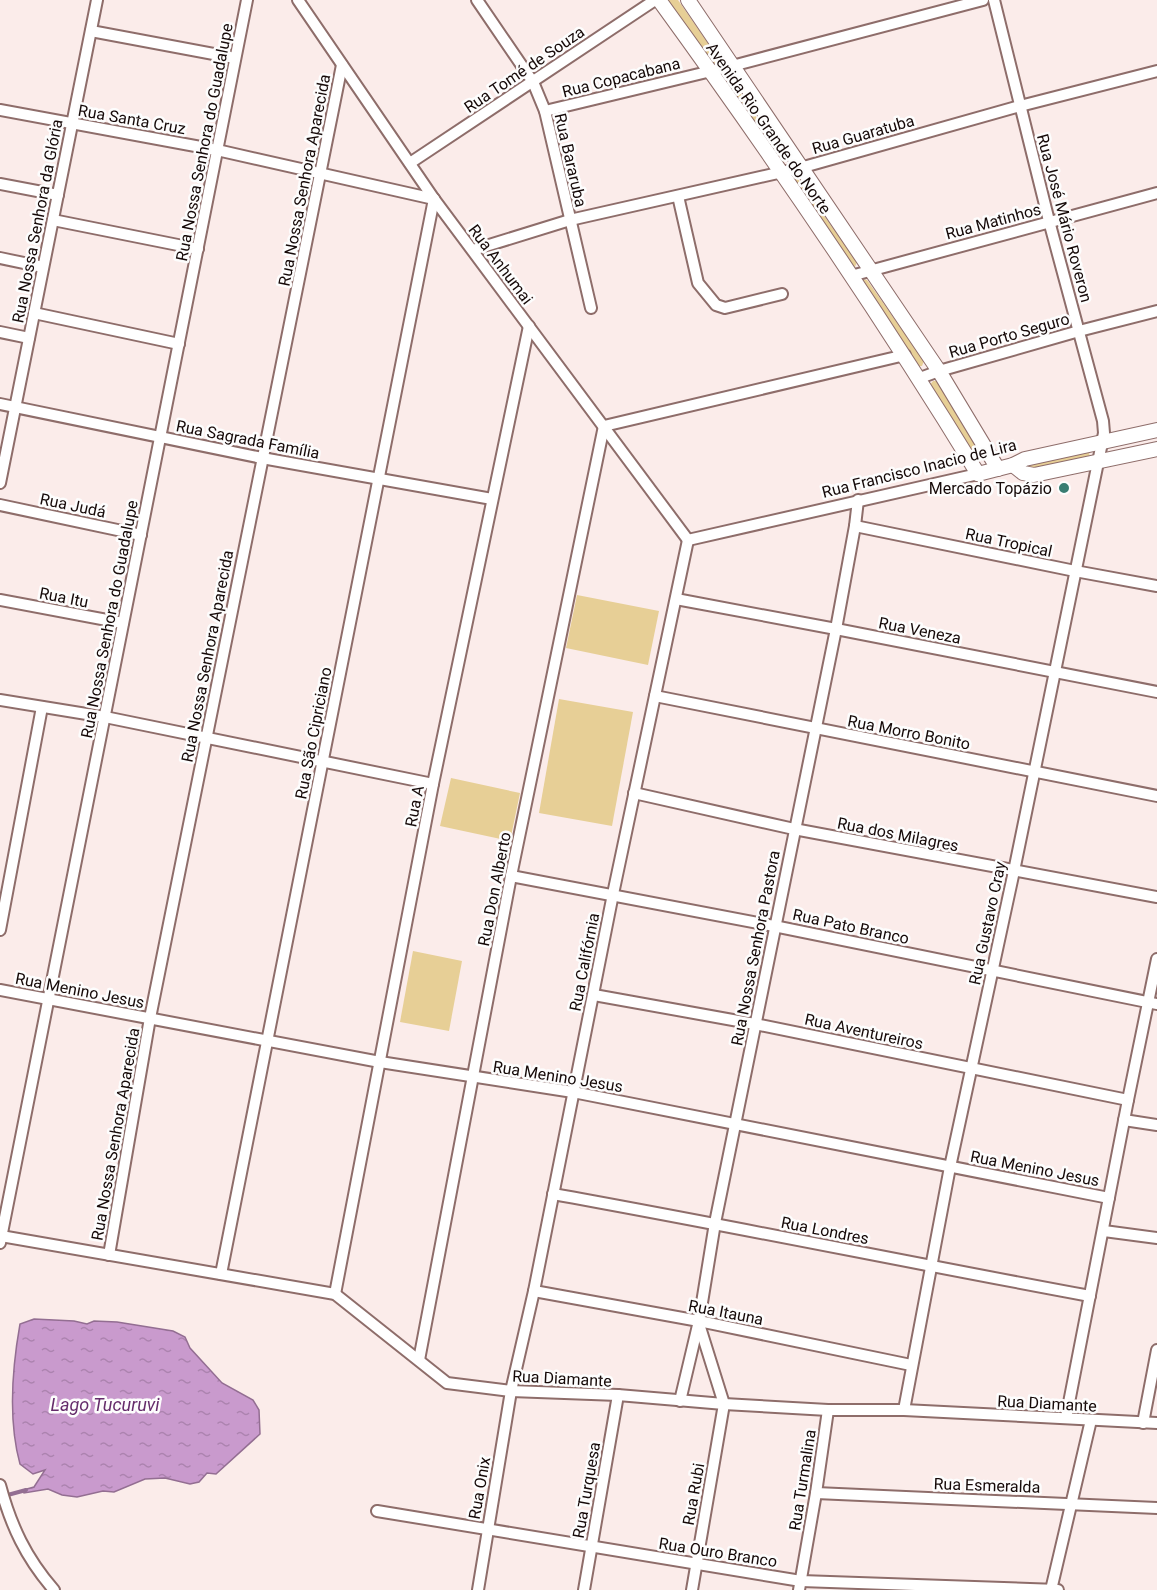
<svg xmlns="http://www.w3.org/2000/svg" width="1157" height="1590" font-family="Roboto,sans-serif">
<defs>
<pattern id="water-ripples" width="26" height="14" patternUnits="userSpaceOnUse" patternTransform="scale(1.5)"><rect width="26" height="14" fill="#c99acd"/><path d="M2 4q2-2 4 0t4 0M15 11q2-2 4 0t4 0" fill="none" stroke="#ac83af"/></pattern>
</defs>
<rect width="100%" height="100%" fill="#fbecea"/>
<g fill="#e7cf96">
<path d="M 669,0 L 678,0 L 719,59 L 718,63 L 710,64 L 669,3 Z"/>
<path d="M 727,79 L 731,79 L 784,159 L 784,163 L 779,165 L 724,81 Z"/>
<path d="M 792,174 L 795,175 L 857,262 L 855,267 L 852,267 L 788,177 Z"/>
<path d="M 862,279 L 867,280 L 924,361 L 922,366 L 916,366 L 860,282 Z"/>
<path d="M 933,381 L 937,381 L 983,454 L 979,459 L 974,458 L 929,386 Z"/>
<path d="M 1089,452 L 1090,458 L 1029,472 L 1028,466 Z"/>
<path d="M 577,595 L 659,611 L 648,665 L 566,648 Z"/>
<path d="M 559,699 L 633,712 L 612,826 L 539,813 Z"/>
<path d="M 451,778 L 520,793 L 510,841 L 440,826 Z"/>
<path d="M 413,951 L 462,961 L 449,1031 L 400,1022 Z"/>
</g>
<path fill="url(#water-ripples)" stroke="#936e92" stroke-width="1.5" d="M 34,1319 L 74,1321 L 87,1324 L 94,1321 L 117,1322 L 173,1331 L 185,1337 L 190,1348 L 222,1383 L 253,1400 L 259,1410 L 260,1434 L 216,1474 L 207,1473 L 199,1482 L 190,1484 L 165,1478 L 145,1479 L 114,1492 L 103,1491 L 77,1497 L 62,1495 L 48,1489 L 24,1493 L 23,1490 L 34,1487 L 45,1470 L 33,1474 L 20,1464 C 8,1420 12,1369 20,1324 Z"/>
<g fill="none" stroke-linecap="round" stroke-linejoin="round">
<path stroke="#936e92" stroke-width="4" d="M 4,1496 L 26,1490"/>
<defs>
<g id="minor">
<path d="M 298,0 L 434,199 L 688,540"/>
<path d="M 477,0 L 533,82 L 545,111 L 591,308"/>
<path d="M 91,31 L 235,58"/>
<path d="M 0,110 L 217,150 L 434,199"/>
<path d="M 545,111 L 732,66 L 983,0"/>
<path d="M 410,163 L 655,0"/>
<path d="M 0,184 L 58,195"/>
<path d="M 678,196 L 698,283 L 716,305 L 725,308 L 782,294"/>
<path d="M 53,220 L 198,249"/>
<path d="M 473,250 L 570,220 L 800,168 L 1020,106 L 1157,71"/>
<path d="M 0,258 L 43,267"/>
<path d="M 851,276 L 1157,193"/>
<path d="M 34,313 L 179,344"/>
<path d="M 0,332 L 29,338"/>
<path d="M 920,378 L 939,371 L 1079,331 L 1157,311"/>
<path d="M 0,404 L 262,458 L 492,499"/>
<path d="M 0,483 L 97,0"/>
<path d="M 0,505 L 141,535"/>
<path d="M 855,526 L 1075,571 L 1157,586"/>
<path d="M 688,540 L 978,474"/>
<path d="M 676,599 L 836,629 L 1157,692"/>
<path d="M 0,600 L 123,623"/>
<path d="M 655,696 L 1157,796"/>
<path d="M 0,700 L 105,717 L 433,784"/>
<path d="M 634,793 L 794,829 L 1157,897"/>
<path d="M 511,876 L 774,926 L 1157,1004"/>
<path d="M 0,930 L 42,707"/>
<path d="M 0,990 L 380,1062 L 573,1092 L 1109,1198"/>
<path d="M 594,995 L 755,1024 L 1128,1100"/>
<path d="M 1124,1120 L 1157,1125"/>
<path d="M 553,1194 C 732,1226 911,1263 1090,1296"/>
<path d="M 1104,1231 L 1157,1238"/>
<path d="M 1,1236 L 335,1294 L 447,1383 L 511,1391 L 618,1395 L 724,1404 L 828,1410 L 904,1410 L 1157,1423"/>
<path d="M 0,1243 L 247,0"/>
<path d="M 109,1255 L 150,1018 L 342,65"/>
<path d="M 221,1274 L 434,199"/>
<path d="M 534,1291 L 699,1321 L 911,1365"/>
<path d="M 335,1294 L 433,784 L 529,326"/>
<path d="M 419,1360 L 511,876 L 604,426 L 905,355"/>
<path d="M 680,1401 L 699,1321 L 715,1223 L 836,629 L 855,526 L 858,500"/>
<path d="M 904,1410 L 950,1167 L 1014,871 L 1104,433 L 1103,421 L 1049,221 L 994,0"/>
<path d="M 1066,1418 L 1128,1100 L 1157,959"/>
<path d="M 1143,1423 L 1157,1350"/>
<path d="M 0,1485 C 11,1526 26,1558 54,1590"/>
<path d="M 816,1493 L 1157,1508"/>
<path d="M 377,1511 L 801,1581 L 1058,1590"/>
<path d="M 478,1590 L 511,1391 L 534,1291 L 613,894 L 688,540"/>
<path d="M 584,1590 L 618,1395"/>
<path d="M 692,1590 L 724,1404 L 699,1324"/>
<path d="M 799,1590 L 816,1493 L 828,1410"/>
<path d="M 1051,1590 L 1091,1420"/>
</g>
<g id="tertiary">
<path d="M 659,0 C 771,154 879,312 978,474 L 1013,465 L 1025,459 L 1157,430"/>
<path d="M 688,0 L 939,371 L 998,469"/>
<path d="M 1013,465 L 1023,473 L 1034,475 L 1157,449"/>
</g>
</defs>
<use href="#minor" stroke="#8e6d6a" stroke-width="14"/>
<use href="#tertiary" stroke="#8e6d6a" stroke-width="16"/>
<use href="#minor" stroke="#fff" stroke-width="10"/>
<use href="#tertiary" stroke="#fff" stroke-width="14"/>
</g>
<circle fill="#397d72" stroke="#fdfdfd" stroke-width="2" cx="1064" cy="488" r="6"/>
<g text-anchor="middle" stroke-width="5" stroke-linejoin="round" paint-order="stroke">
<g font-size="16" fill="#150908" stroke="#fdfdfd">
<text transform="translate(524 69) rotate(-34)" y="6">Rua Tomé de Souza</text>
<text transform="translate(621 77) rotate(-14)" y="6">Rua Copacabana</text>
<text transform="translate(132 119) rotate(10)" y="6">Rua Santa Cruz</text>
<text transform="translate(769 128) rotate(55)" y="6">Avenida Rio Grande do Norte</text>
<text transform="translate(863 134) rotate(-16)" y="6">Rua Guaratuba</text>
<text transform="translate(204 142) rotate(-79)" y="6">Rua Nossa Senhora do Guadalupe</text>
<text transform="translate(571 160) rotate(77)" y="6">Rua Bararuba</text>
<text transform="translate(304 180) rotate(-79)" y="6">Rua Nossa Senhora Aparecida</text>
<text transform="translate(1065 218) rotate(75)" y="6">Rua José Mário Roveron</text>
<text transform="translate(37 221) rotate(-79)" y="6">Rua Nossa Senhora da Glória</text>
<text transform="translate(993 221) rotate(-15)" y="6">Rua Matinhos</text>
<text transform="translate(501 264) rotate(53)" y="6">Rua Anhumai</text>
<text transform="translate(1009 335) rotate(-16)" y="6">Rua Porto Seguro</text>
<text transform="translate(248 439) rotate(11)" y="6">Rua Sagrada Família</text>
<text transform="translate(919 468) rotate(-14)" y="6">Rua Francisco Inacio de Lira</text>
<text transform="translate(73 505) rotate(12)" y="6">Rua Judá</text>
<text transform="translate(1009 542) rotate(12)" y="6">Rua Tropical</text>
<text transform="translate(64 597) rotate(11)" y="6">Rua Itu</text>
<text transform="translate(109 619) rotate(-79)" y="6">Rua Nossa Senhora do Guadalupe</text>
<text transform="translate(920 630) rotate(11)" y="6">Rua Veneza</text>
<text transform="translate(207 656) rotate(-79)" y="6">Rua Nossa Senhora Aparecida</text>
<text transform="translate(909 732) rotate(11)" y="6">Rua Morro Bonito</text>
<text transform="translate(313 733) rotate(-79)" y="6">Rua São Cipriciano</text>
<text transform="translate(414 806) rotate(-79)" y="6">Rua A</text>
<text transform="translate(898 834) rotate(11)" y="6">Rua dos Milagres</text>
<text transform="translate(494 889) rotate(-79)" y="6">Rua Don Alberto</text>
<text transform="translate(987 923) rotate(-78)" y="6">Rua Gustavo Cray</text>
<text transform="translate(851 926) rotate(12)" y="6">Rua Pato Branco</text>
<text transform="translate(755 948) rotate(-79)" y="6">Rua Nossa Senhora Pastora</text>
<text transform="translate(584 962) rotate(-79)" y="6">Rua Califórnia</text>
<text transform="translate(80 990) rotate(11)" y="6">Rua Menino Jesus</text>
<text transform="translate(864 1031) rotate(12)" y="6">Rua Aventureiros</text>
<text transform="translate(558 1076) rotate(9)" y="6">Rua Menino Jesus</text>
<text transform="translate(115 1134) rotate(-80)" y="6">Rua Nossa Senhora Aparecida</text>
<text transform="translate(1035 1168) rotate(11)" y="6">Rua Menino Jesus</text>
<text transform="translate(825 1230) rotate(11)" y="6">Rua Londres</text>
<text transform="translate(726 1312) rotate(11)" y="6">Rua Itauna</text>
<text transform="translate(562 1378) rotate(3)" y="6">Rua Diamante</text>
<text transform="translate(1047 1403) rotate(3)" y="6">Rua Diamante</text>
<text transform="translate(802 1480) rotate(-81)" y="6">Rua Turmalina</text>
<text transform="translate(987 1485) rotate(2)" y="6">Rua Esmeralda</text>
<text transform="translate(479 1488) rotate(-80)" y="6">Rua Onix</text>
<text transform="translate(586 1490) rotate(-80)" y="6">Rua Turquesa</text>
<text transform="translate(693 1494) rotate(-80)" y="6">Rua Rubi</text>
<text transform="translate(718 1552) rotate(9)" y="6">Rua Ouro Branco</text>
</g>
<g font-size="16" fill="#150908" stroke="#fdfdfd" text-anchor="end">
<text x="1052" y="494">Mercado Topázio</text>
</g>
<g font-size="18" font-style="italic" fill="#652c6b" stroke="#fdfdfd">
<text x="105" y="1411">Lago Tucuruvi</text>
</g>
</g>
</svg>
